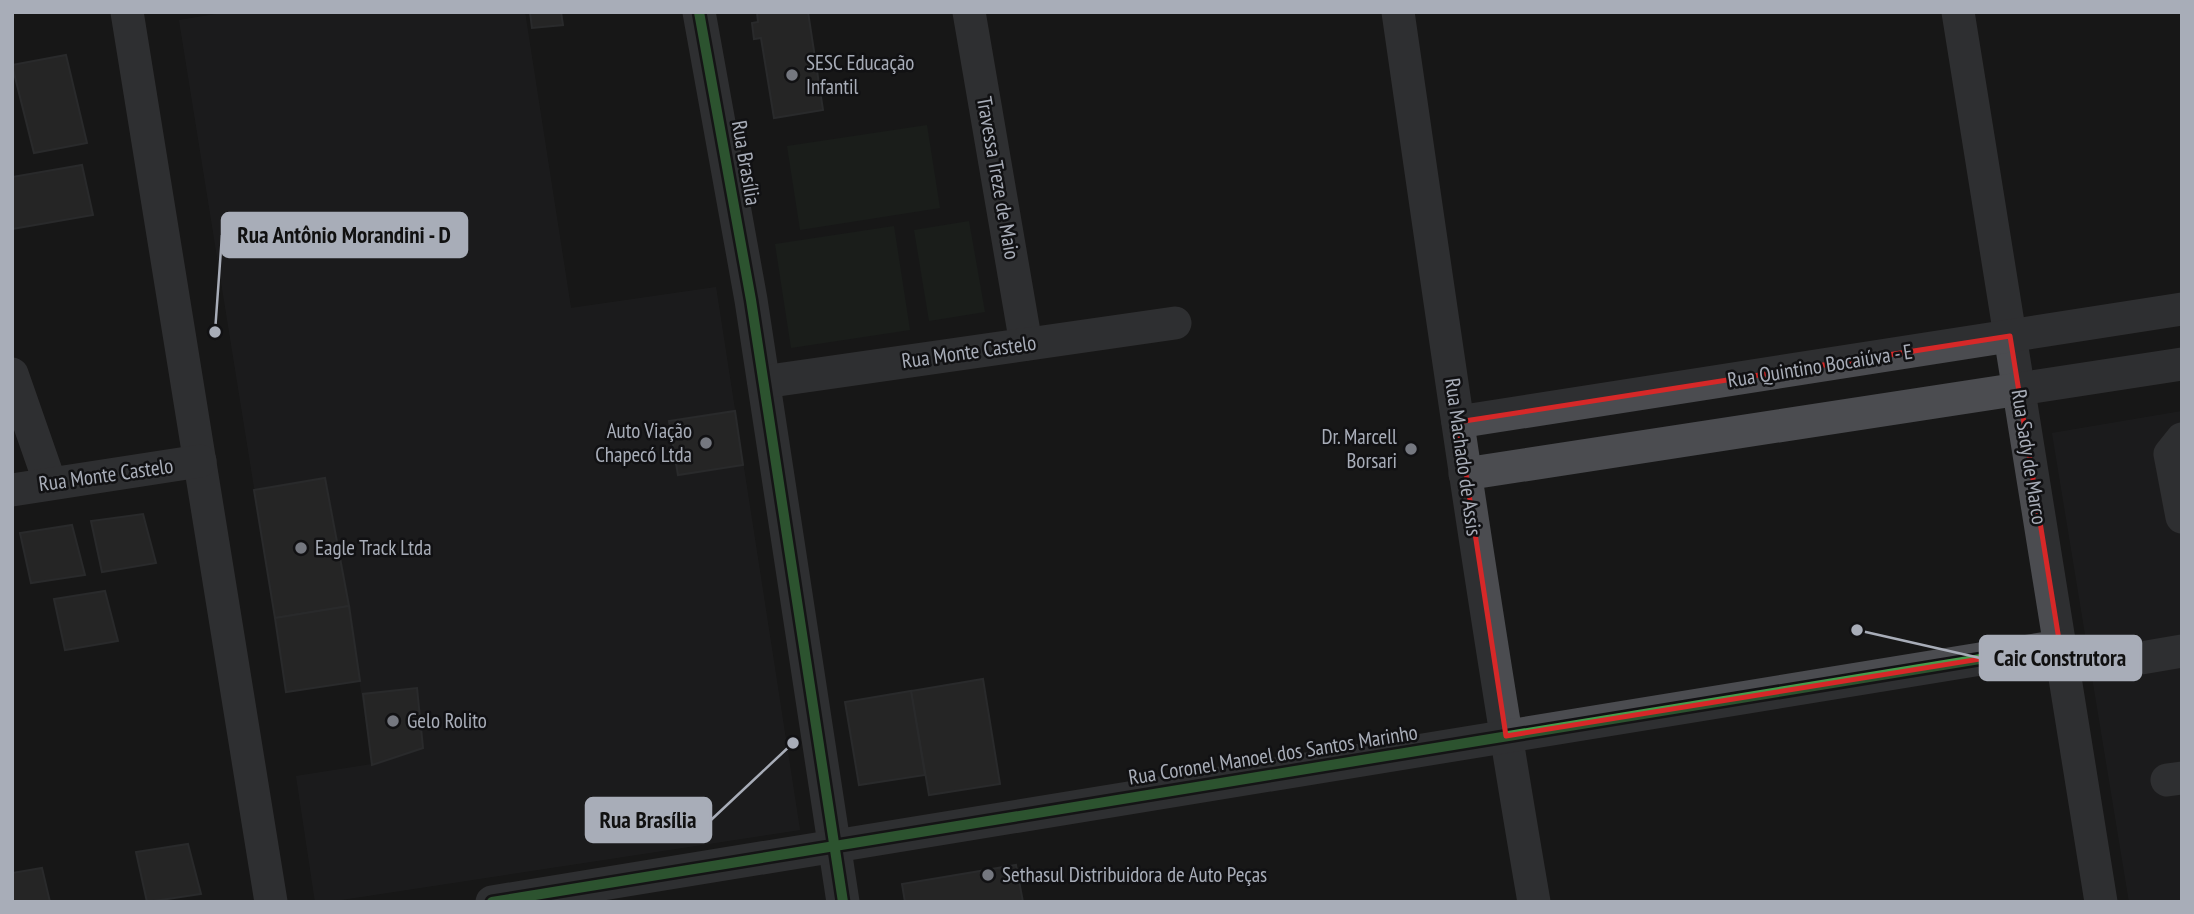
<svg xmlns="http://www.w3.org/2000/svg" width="2194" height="914" font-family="'PT Sans Narrow',sans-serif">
<rect width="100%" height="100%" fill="#171717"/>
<g fill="#212123">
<path d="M 229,12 L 525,12 L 571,308 L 716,287 L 800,830 L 328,902 L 315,902 L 296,776 L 372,764 L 348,606 L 275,618 L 179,20 Z"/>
<path d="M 2182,411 L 2182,902 L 2129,902 L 2052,433 Z"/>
</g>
<g fill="#1d241e">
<path d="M 927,125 L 940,208 L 800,230 L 787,146 Z"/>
<path d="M 969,221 L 985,312 L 929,321 L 914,230 Z"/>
<path d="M 894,226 L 910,330 L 791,348 L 775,244 Z"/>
</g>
<g fill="#353536" stroke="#3f4043" stroke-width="2">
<path d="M 530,12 L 561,12 L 563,25 L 532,28 Z"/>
<path d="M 757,12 L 808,12 L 823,110 L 774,118 L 761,38 L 754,39 L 752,23 L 758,22 Z"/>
<path d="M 66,55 L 87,143 L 34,153 L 12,65 Z"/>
<path d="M 82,165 L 93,215 L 12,229 L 12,177 Z"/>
<path d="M 735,411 L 743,465 L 678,475 L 669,421 Z"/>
<path d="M 325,478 L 349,606 L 275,618 L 254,490 Z"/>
<path d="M 143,514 L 156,563 L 102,572 L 91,521 Z"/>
<path d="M 72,525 L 85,575 L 31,583 L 20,533 Z"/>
<path d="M 105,591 L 118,641 L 65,650 L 54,599 Z"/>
<path d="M 349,606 L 360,681 L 286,692 L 275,618 Z"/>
<path d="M 983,679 L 1000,784 L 929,795 L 911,691 Z"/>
<path d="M 417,688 L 423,748 L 372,765 L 363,694 Z"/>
<path d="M 911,691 L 925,775 L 859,785 L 845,702 Z"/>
<path d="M 188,844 L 201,894 L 147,902 L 136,852 Z"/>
<path d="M 1016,865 L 1023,902 L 905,902 L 902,884 Z"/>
<path d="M 42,868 L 50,902 L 12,902 L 12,873 Z"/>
</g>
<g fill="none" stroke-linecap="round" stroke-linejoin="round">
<g stroke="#4b4c50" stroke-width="33">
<path d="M 127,12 L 271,902"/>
<path d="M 699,12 L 751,300 L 843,902"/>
<path d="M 969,12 L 1026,344"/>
<path d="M 1398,12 C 1441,309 1483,606 1534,902"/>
<path d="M 1958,12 L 2101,902"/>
<path d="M 12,374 L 50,483"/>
<path d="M 764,382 L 1175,323"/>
<path d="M 1458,422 L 2182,309"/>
<path d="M 2182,439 L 2170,454 L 2182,517"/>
<path d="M 1465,474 L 2182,364"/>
<path d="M 12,490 L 200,461"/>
<path d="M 2112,663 L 2182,651"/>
<path d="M 2167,780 L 2182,778"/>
<path d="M 492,902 L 2060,646"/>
</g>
<defs>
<g id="cycleway">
<path d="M 699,12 L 751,300 L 843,902"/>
<path d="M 492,902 L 2060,646"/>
</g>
</defs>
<use href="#cycleway" stroke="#111113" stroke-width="15"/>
<use href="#cycleway" stroke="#469c4c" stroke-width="10"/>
</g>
<path d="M0 0H2194V914H0ZM 2010,336 L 2060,646 L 1506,736 L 1458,422 Z" fill="#171717" fill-opacity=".55" fill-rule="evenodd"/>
<path fill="none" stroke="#d62828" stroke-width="5" stroke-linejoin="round" d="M 2010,336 L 2060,646 L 1506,736 L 1458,422 Z"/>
<g fill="#757880" stroke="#111113" stroke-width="2.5">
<circle cx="792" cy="75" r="7"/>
<circle cx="706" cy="443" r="7"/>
<circle cx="1411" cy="449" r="7"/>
<circle cx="301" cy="548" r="7"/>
<circle cx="393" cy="721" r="7"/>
<circle cx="988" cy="875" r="7"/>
</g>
<g text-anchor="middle" stroke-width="5" stroke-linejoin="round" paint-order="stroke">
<g font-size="21" fill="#a8adb8" stroke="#111113" text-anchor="start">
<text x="806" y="70">SESC Educação<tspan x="806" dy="24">Infantil</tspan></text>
<text x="692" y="438" text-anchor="end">Auto Viação<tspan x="692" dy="24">Chapecó Ltda</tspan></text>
<text x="1397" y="444" text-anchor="end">Dr. Marcell<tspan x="1397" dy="24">Borsari</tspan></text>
<text x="315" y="555">Eagle Track Ltda</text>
<text x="407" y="728">Gelo Rolito</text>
<text x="1002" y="882">Sethasul Distribuidora de Auto Peças</text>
</g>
<g font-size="21" fill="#a8adb8" stroke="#111113">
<text transform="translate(746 163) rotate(80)" y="7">Rua Brasília</text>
<text transform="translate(998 178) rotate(80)" y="7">Travessa Treze de Maio</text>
<text transform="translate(969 352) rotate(-8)" y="7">Rua Monte Castelo</text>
<text transform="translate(1820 366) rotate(-9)" y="7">Rua Quintino Bocaiúva - E</text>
<text transform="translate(1463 457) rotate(82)" y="7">Rua Machado de Assis</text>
<text transform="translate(2029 457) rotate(81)" y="7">Rua Sady de Marco</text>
<text transform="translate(106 475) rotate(-8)" y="7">Rua Monte Castelo</text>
<text transform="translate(1273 755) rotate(-9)" y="7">Rua Coronel Manoel dos Santos Marinho</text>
</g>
</g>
<path fill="none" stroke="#a8adb8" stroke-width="2.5" d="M215 332L222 235M1857 630L1980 658M793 743L711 820"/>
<g fill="#a8adb8" stroke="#111113" stroke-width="2.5">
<circle cx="215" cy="332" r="7"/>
<circle cx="1857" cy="630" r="7"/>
<circle cx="793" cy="743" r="7"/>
</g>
<g fill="#a8adb8" stroke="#a8adb8" stroke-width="2.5">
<rect x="222" y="213" width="245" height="44" rx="7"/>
<rect x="1980" y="636" width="161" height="44" rx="7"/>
<rect x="586" y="798" width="125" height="44" rx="7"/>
</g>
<g font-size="23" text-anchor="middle" font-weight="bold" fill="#111">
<text x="344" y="243">Rua Antônio Morandini - D</text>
<text x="2060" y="666">Caic Construtora</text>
<text x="648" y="828">Rua Brasília</text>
</g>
<rect width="2194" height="914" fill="none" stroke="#a8adb8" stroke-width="28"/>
</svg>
